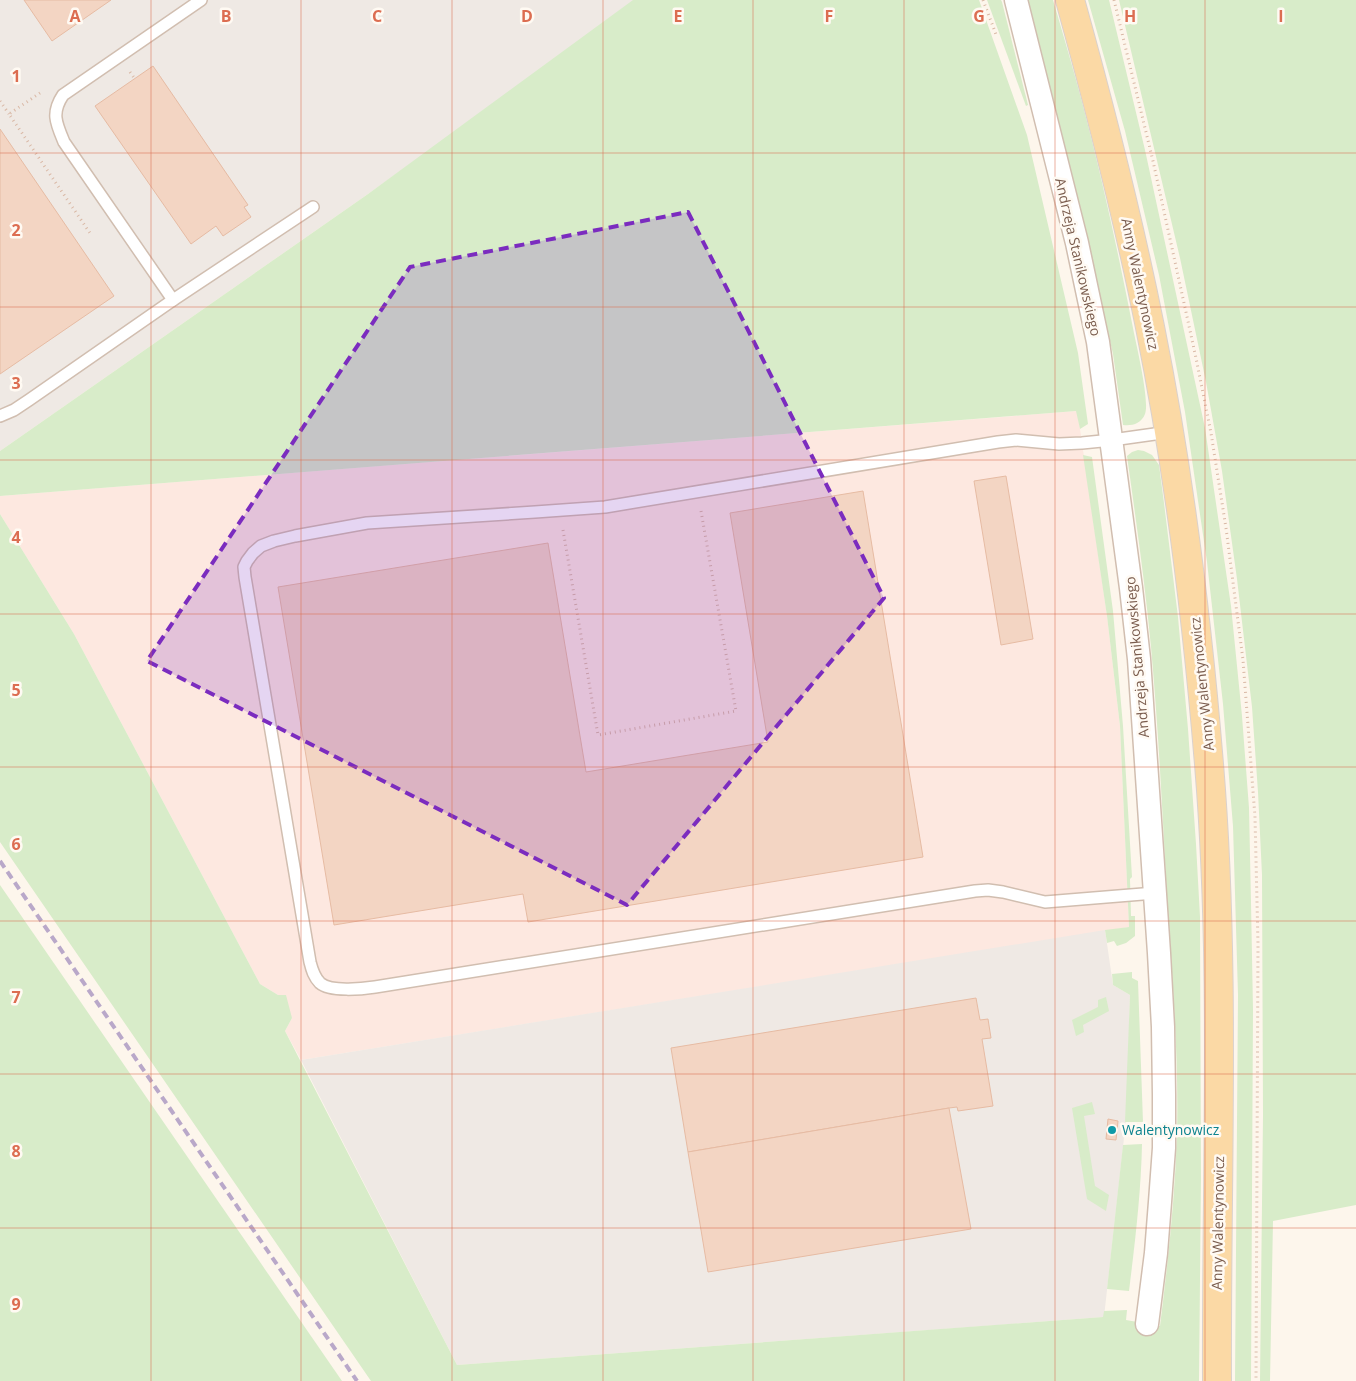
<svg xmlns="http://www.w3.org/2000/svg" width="1356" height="1381" font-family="'Open Sans',sans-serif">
<rect width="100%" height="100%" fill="#fdf6ec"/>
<path fill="#fde8e0" d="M 1077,411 L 1080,429 L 1107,616 L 1120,726 L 1129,927 L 301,1060 L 285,1031 L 292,1018 L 278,995 L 260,984 L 74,634 L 0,514 L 0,496 Z"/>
<g fill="#efe9e4">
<path d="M 0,0 L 641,0 L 368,194 L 0,451 Z"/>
<path d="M 1105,930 L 1113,985 L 1130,995 L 1127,1111 L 1104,1317 L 457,1365 L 301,1060 Z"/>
</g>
<g fill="#d8ecc9">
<path d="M 633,0 L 979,0 L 1027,135 L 1078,353 L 1088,424 L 1080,429 L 1076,411 L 0,496 L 0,451 L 368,194 Z"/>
<path d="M 987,0 L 1001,0 L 1002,2 L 1028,105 L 1026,106 Z"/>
<path d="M 1027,0 L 1053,0 C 1063,34 1073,68 1082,102 C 1102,177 1118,252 1133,328 C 1136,344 1150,401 1145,414 C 1141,424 1132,426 1123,425 L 1113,354 L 1094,269 Z"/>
<path d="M 1088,0 L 1109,0 L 1145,150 L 1205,428 L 1231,606 L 1242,716 L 1249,808 L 1251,902 L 1253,1010 L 1251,1381 L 1235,1381 L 1238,995 L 1233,826 L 1223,704 L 1207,562 L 1185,412 L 1159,275 L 1125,131 Z"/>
<path d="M 1119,0 L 1356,0 L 1356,1205 L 1273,1221 L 1270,1381 L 1260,1381 L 1263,1115 L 1262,875 L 1258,792 L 1252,707 L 1237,579 L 1222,471 L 1206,382 L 1180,258 Z"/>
<path d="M 1138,450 L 1144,451 L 1152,455 L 1159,465 L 1164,503 L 1178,617 L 1188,729 L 1196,844 L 1200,917 L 1201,1178 L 1199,1381 L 371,1381 L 0,842 L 0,514 L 74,634 L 260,984 L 278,995 L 286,995 L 292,1018 L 285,1031 L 457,1365 L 1103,1317 L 1104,1311 L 1127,1310 L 1126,1320 L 1160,1326 C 1168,1262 1175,1198 1177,1134 C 1179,1049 1171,964 1166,879 C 1162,802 1158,725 1151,647 C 1145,583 1136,520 1127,456 L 1132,452 Z"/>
<path d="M 1083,455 L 1092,457 L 1113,611 L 1123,726 L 1132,877 L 1130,879 L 1131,916 L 1135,916 L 1135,936 L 1126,943 L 1117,946 L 1114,941 L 1107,943 L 1105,930 L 1129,927 L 1120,726 L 1107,616 Z"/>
<path d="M 0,885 L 342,1381 L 0,1381 Z"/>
<path d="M 1132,972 L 1132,978 L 1138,981 L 1143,1122 L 1125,1122 L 1130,995 L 1113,985 L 1112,974 Z"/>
<path d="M 1106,997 L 1109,1011 L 1083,1025 L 1084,1032 L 1076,1036 L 1072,1020 L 1098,1007 L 1098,1000 Z"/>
<path d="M 1092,1102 L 1095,1114 L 1084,1116 L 1095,1186 L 1109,1195 L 1106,1211 L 1087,1199 L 1072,1108 Z"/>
<path d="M 1142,1144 C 1141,1193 1135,1242 1129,1291 L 1107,1289 L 1123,1145 Z"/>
</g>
<g fill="#f3d5c3" stroke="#e6bba3">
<path d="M 24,0 L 111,0 L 52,41 Z"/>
<path d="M 153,66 L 248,205 L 244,207 L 251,217 L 223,236 L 216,226 L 191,244 L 95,106 Z"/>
<path d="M 0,129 L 114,296 L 0,374 Z"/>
<path d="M 1006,476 L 1033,639 L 1001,645 L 974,481 Z"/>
<path d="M 863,491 L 923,857 L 528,922 L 523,894 L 334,925 L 278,587 L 548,543 L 586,772 L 768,742 L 730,513 Z"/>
<path d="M 976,998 L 980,1020 L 988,1019 L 991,1038 L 982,1039 L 993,1106 L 958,1111 L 957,1107 L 949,1108 L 688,1152 L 671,1048 Z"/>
<path d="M 949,1108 L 971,1229 L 708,1272 L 688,1152 Z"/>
<path d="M 1108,1119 L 1118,1121 L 1116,1140 L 1106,1139 Z"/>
</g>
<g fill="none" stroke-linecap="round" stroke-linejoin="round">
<defs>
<g id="service">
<path d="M 173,300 L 64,142 C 56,123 51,113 63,95 L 201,0"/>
<path d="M 0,416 L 14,410 L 29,400 L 173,300 L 313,207"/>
<path d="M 1155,893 L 1045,902 L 1003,892 L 988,890 L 975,891 L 375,987 C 362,989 330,992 320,983 C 314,977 312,970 310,962 L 245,577 L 244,567 L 247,561 L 253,553 L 261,546 L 274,541 L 295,536 L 367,523 L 535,512 L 605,507 L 998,442 L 1016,440 L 1059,444 L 1082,443 L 1112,440 L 1169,432"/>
</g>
<path id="minor" d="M 1016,0 L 1077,243 L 1098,342 L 1131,588 L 1139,659 L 1159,953 L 1163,1027 L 1164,1095 L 1164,1148 L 1160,1202 L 1156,1253 L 1147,1324"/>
<path id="primary" d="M 1070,0 C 1100,108 1128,217 1150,327 C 1179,471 1197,618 1209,764 C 1226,969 1216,1175 1217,1381"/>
</defs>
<use href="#service" stroke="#d1beb0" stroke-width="14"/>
<use href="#minor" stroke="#d1beb0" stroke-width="25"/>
<use href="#primary" stroke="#dad1cd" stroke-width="30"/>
<g stroke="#d9b8a5" stroke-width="3" stroke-dasharray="1 4" stroke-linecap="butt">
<path d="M 983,0 L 997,37"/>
<path d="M 1114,0 L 1153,161 L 1196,358 L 1211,433 L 1226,528 L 1243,660 L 1255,817 L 1258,944 L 1256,1381"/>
<path d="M 130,72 L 135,79"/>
<path d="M 40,93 L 9,114 L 92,236"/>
<path d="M 0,101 L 9,114"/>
<path d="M 563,530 L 598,735 L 736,711 L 701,511"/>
</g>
<use href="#service" stroke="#fff" stroke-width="11"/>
<use href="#minor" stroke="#fff" stroke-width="22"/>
<use href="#primary" stroke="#fbd9a5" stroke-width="28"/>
<path stroke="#b9a8c9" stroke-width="4" stroke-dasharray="8 5" stroke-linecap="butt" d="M 0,861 L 357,1381"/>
</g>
<path fill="#7b2cbf" fill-opacity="0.2" stroke="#7b2cbf" stroke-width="4" stroke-dasharray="10 6" stroke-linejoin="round" d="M 688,212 L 884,598 L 627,905 L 147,661 L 410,267 Z"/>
<path fill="none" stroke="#dc6d51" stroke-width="1" stroke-opacity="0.55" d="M 151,0 L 151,1381M 301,0 L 301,1381M 452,0 L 452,1381M 603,0 L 603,1381M 753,0 L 753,1381M 904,0 L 904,1381M 1055,0 L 1055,1381M 1205,0 L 1205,1381M 0,153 L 1356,153M 0,307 L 1356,307M 0,460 L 1356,460M 0,614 L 1356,614M 0,767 L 1356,767M 0,921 L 1356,921M 0,1074 L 1356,1074M 0,1228 L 1356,1228"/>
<circle fill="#0f9aa8" stroke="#fffaf3" stroke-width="2" cx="1112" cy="1130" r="5"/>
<g text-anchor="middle" stroke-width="5" stroke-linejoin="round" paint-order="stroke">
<g font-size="14" fill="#7a5c4d" stroke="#fffaf3">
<text transform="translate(1078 257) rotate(77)" y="5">Andrzeja Stanikowskiego</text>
<text transform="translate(1140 284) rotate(78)" y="5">Anny Walentynowicz</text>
<text transform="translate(1137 657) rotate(-95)" y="5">Andrzeja Stanikowskiego</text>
<text transform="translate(1202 684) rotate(-96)" y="5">Anny Walentynowicz</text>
<text transform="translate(1218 1223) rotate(-89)" y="5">Anny Walentynowicz</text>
</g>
<g font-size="14" fill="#0d838f" stroke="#fffaf3" text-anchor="start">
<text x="1122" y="1135">Walentynowicz</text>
</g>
</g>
<g font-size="16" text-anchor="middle" font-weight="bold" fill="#dc6d51" stroke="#fffaf3" stroke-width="5" stroke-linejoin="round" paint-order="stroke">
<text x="75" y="22">A</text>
<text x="226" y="22">B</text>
<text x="377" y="22">C</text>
<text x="527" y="22">D</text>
<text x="678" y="22">E</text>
<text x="829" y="22">F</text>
<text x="979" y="22">G</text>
<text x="1130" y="22">H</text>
<text x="1281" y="22">I</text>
<text x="16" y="82">1</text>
<text x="16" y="236">2</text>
<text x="16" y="389">3</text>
<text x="16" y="543">4</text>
<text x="16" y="696">5</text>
<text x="16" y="850">6</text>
<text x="16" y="1003">7</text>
<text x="16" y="1157">8</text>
<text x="16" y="1310">9</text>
</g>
</svg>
